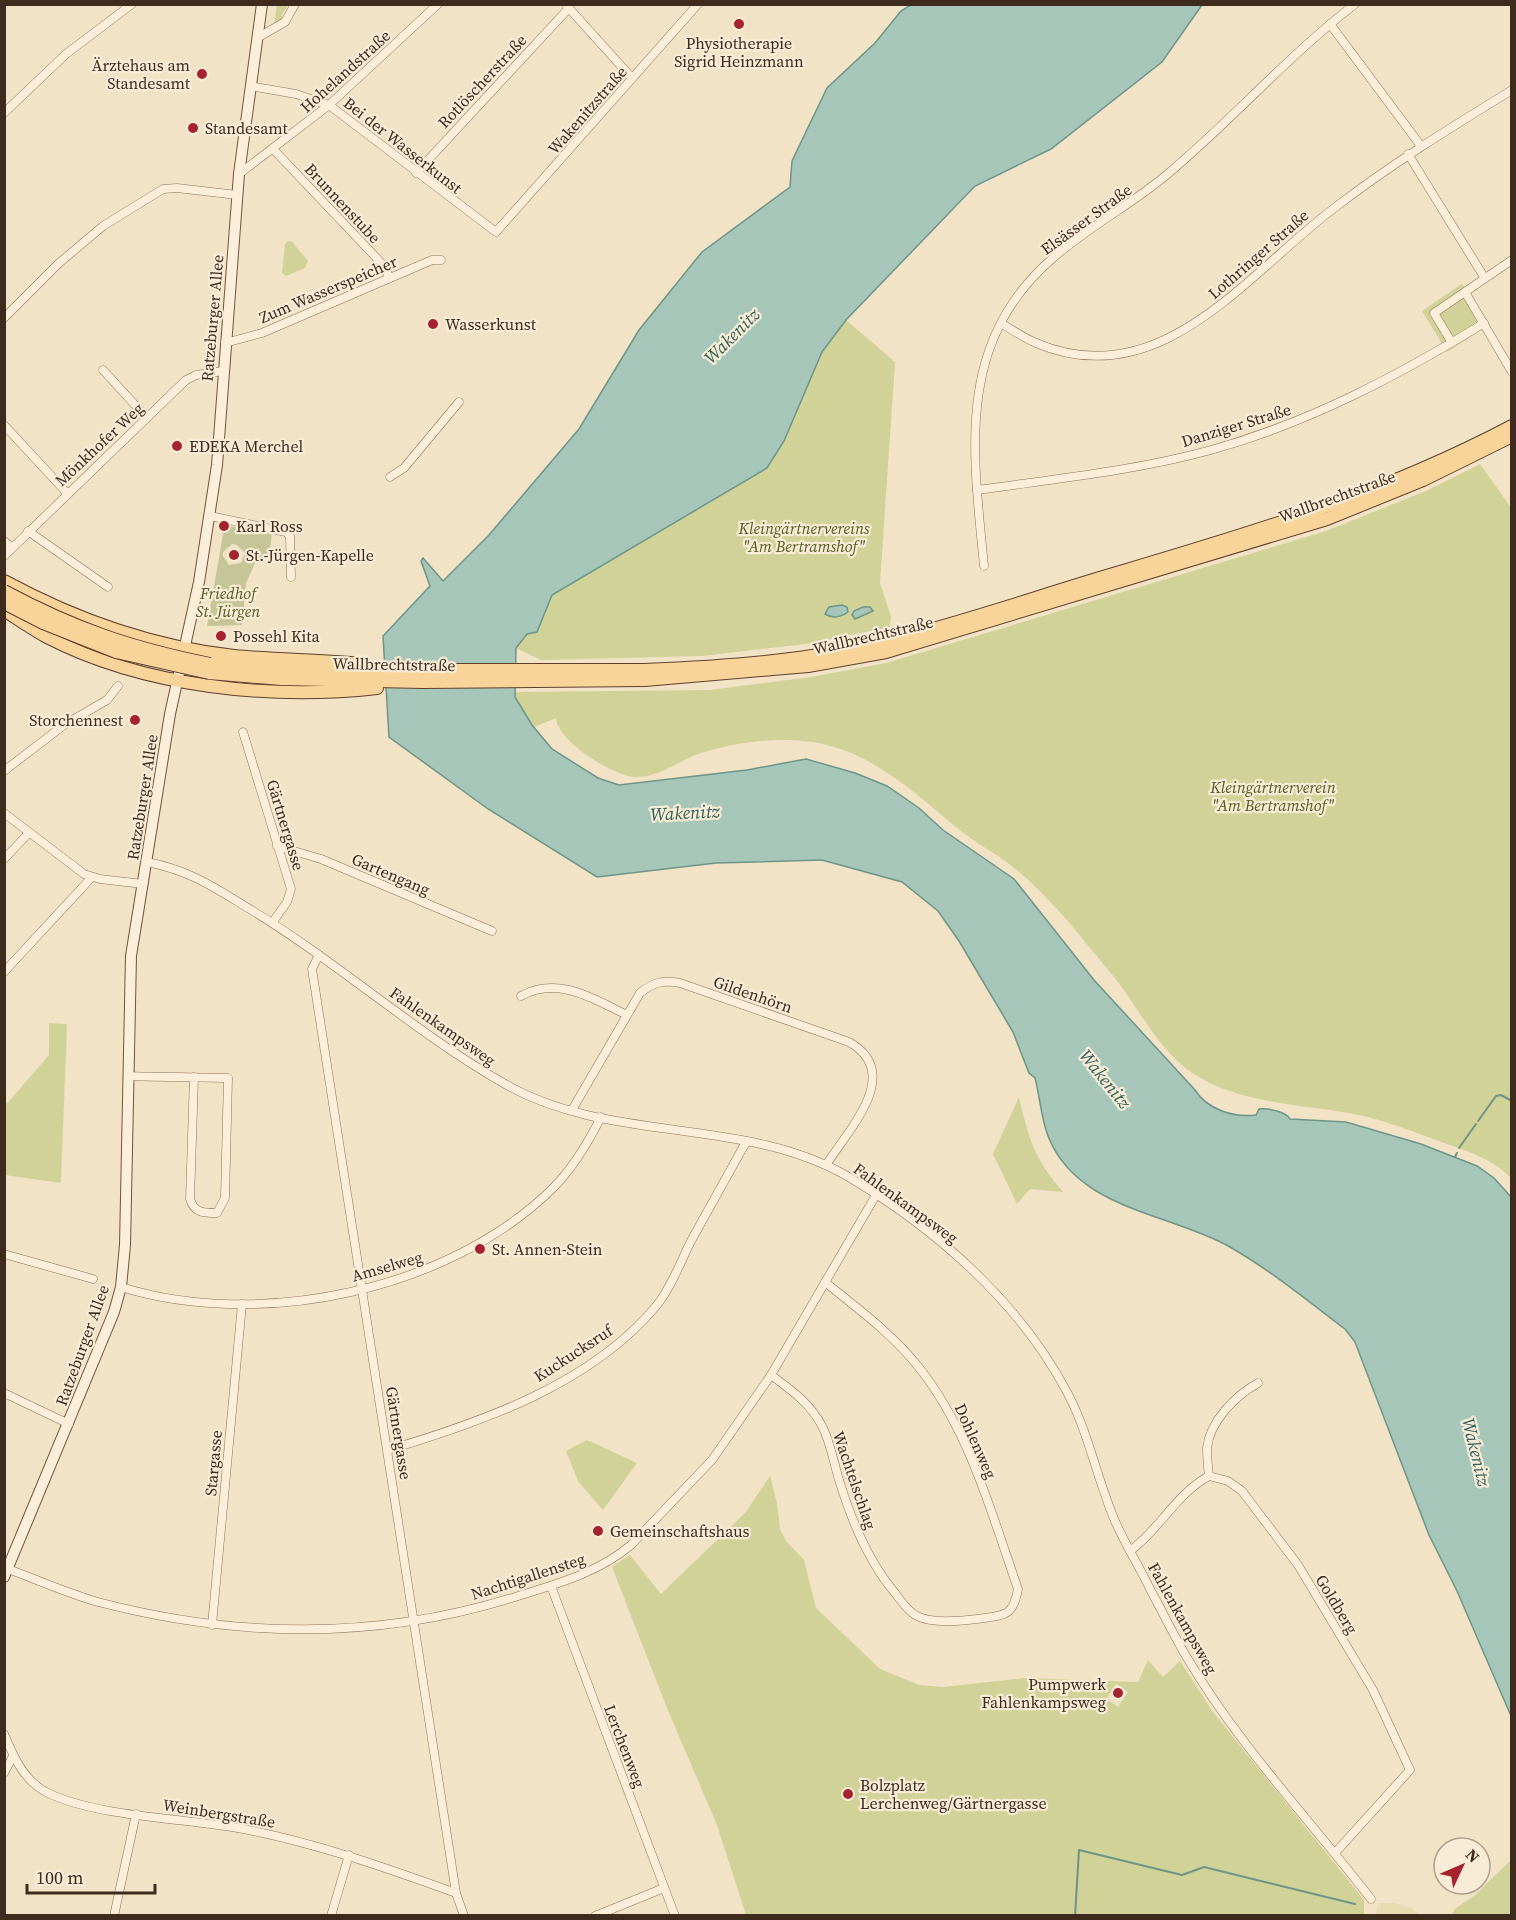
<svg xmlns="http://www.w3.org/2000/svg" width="1516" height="1920" font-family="'Source Serif 4',serif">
<rect width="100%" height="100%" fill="#f2e2c6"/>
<path fill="#e9dcb2" d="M 1378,1903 L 1394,1903 L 1412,1908 L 1419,1915 L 1376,1915 Z"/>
<g fill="#d0d298" fill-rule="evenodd">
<path d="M 277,5 L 288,5 L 281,16 L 284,18 L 274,24 Z"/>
<path d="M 288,241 L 292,242 L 308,261 L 305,268 L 286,276 L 282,273 L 285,244 Z"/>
<path d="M 1462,284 L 1489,325 L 1447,352 L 1422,311 Z"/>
<path d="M 846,320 L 895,362 L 880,583 L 891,617 L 890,627 L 806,644 L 702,656 L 541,660 L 516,648 L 527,634 L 537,632 L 552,595 L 633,547 L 672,520 L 767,468 L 784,441 L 822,352 Z"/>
<path d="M 1480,464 L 1512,509 L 1511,1178 C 1494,1160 1470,1152 1447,1144 C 1416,1133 1386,1120 1354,1114 C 1301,1104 1240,1104 1194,1074 C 1159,1052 1140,1009 1114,977 C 1084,941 1054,901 1018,871 C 999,855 977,844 957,828 C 921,798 880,760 834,747 C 792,734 738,741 698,754 C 678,761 656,779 634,777 C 612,775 557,741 556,718 L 534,727 L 515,697 L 515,692 L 710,690 L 811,677 L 886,663 L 1326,531 L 1426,491 Z"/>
<path d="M 49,1023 L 67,1024 L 61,1183 L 5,1175 L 5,1106 L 49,1055 Z"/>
<path d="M 1019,1097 C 1029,1140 1034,1158 1063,1192 L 1030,1189 L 1017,1204 L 993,1154 Z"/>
<path d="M 587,1440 L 637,1463 L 603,1510 L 578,1481 L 566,1451 Z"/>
<path d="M 770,1476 L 777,1503 L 780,1529 L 786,1541 L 804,1560 L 816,1608 L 880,1669 L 919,1685 L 943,1687 L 1025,1678 L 1138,1682 L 1148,1660 L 1163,1677 L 1180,1661 L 1213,1712 L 1364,1900 L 1364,1915 L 746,1915 L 717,1825 L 667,1708 L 612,1567 L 630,1555 L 661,1594 L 745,1513 ZM 1116,1684 L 1128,1692 L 1118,1707 L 1106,1699 Z"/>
<path d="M 1511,1860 L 1511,1915 L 1451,1915 L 1456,1908 L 1474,1896 Z"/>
</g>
<path fill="#c4c697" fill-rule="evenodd" d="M 228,526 L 272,533 L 269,557 L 256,561 L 246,583 L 242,625 L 207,626 L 224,529 ZM 232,544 L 237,545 L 245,553 L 241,563 L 229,565 L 223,556 L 223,552 Z"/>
<g fill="#a7c6ba" stroke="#6d9588" stroke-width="1.5">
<path d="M 912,4 L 1202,5 L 1162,62 L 1051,149 L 975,186 L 846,320 L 822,352 L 784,441 L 767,468 L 552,595 L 537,632 L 527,634 L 516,648 L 515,697 L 532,725 L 552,749 L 598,778 L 619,785 L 747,770 L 806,759 L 855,773 L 887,786 L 919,808 L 943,830 L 1014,879 L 1094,980 L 1195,1090 C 1207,1109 1233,1118 1256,1115 L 1259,1109 C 1268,1108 1287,1112 1290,1119 L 1346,1122 L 1421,1144 L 1477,1166 L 1494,1178 L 1512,1198 L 1511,1716 L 1457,1591 L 1429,1535 L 1355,1342 L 1345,1329 C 1308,1301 1270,1270 1230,1247 C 1170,1213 1077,1210 1048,1136 C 1041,1118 1040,1097 1035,1078 L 1029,1073 L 1013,1032 L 959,941 L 938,911 L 902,882 L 822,860 L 716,863 L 597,877 L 488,809 L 389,737 L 383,636 L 430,586 L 421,561 L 423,558 L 443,581 L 489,535 L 579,429 L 639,330 L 702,252 L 790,187 L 792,161 L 827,88 L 875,43 L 901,11 Z"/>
<path d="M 842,605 L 847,607 L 848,612 C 841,617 833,619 825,614 L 829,607 Z"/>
<path d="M 863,607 L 870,607 L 873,611 L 855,619 L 852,615 L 854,611 Z"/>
</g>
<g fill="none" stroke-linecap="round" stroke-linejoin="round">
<g stroke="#6d9588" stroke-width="2">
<path d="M 1478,1121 L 1496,1096 L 1501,1095 L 1512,1101"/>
<path d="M 1459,1148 L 1476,1124"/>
<path d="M 1455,1157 L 1457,1153"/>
<path d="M 1075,1916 L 1079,1850 L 1182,1875 L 1204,1867 L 1355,1904"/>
</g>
<defs>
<g id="minor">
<path d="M 567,6 L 632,78"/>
<path d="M 1330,24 L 1421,146"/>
<path d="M 257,38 L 285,22 L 295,4"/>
<path d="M 250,86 L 296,94 L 329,105 L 496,232 L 698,4"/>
<path d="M 4,113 L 66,54 L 132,4"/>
<path d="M 273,149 L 387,269 L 388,278"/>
<path d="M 1408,154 L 1484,277"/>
<path d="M 416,173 L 569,8"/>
<path d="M 239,174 L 329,105 L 438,4"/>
<path d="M 1465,292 L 1512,372"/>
<path d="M 4,318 L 58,264 L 103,226 L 163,189 L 177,188 L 237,195"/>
<path d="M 1001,323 C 1012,330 1024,338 1036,343 C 1160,396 1247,274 1333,209 C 1390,165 1450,128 1512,90"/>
<path d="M 225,343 L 262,333 L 432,260 L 441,260"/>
<path d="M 1452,343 L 1434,313 L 1512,260"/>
<path d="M 103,370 L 147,418"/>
<path d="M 4,425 L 67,493"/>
<path d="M 390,477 L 404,468 L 459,402"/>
<path d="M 977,490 C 1055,479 1134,471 1211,450 C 1308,423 1398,376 1484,323"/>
<path d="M 210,516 L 286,532 L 290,536 L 291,577"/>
<path d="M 28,531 L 108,587"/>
<path d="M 4,541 L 12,548"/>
<path d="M 4,556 L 186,380 L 196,375 L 223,371"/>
<path d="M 984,566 C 973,452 955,342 1053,258 C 1089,226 1133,204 1170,172 C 1234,118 1289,55 1355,4"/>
<path d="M 243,732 L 291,889 L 287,902 L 272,923"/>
<path d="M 4,771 L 64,725 L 107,700 L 118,686"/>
<path d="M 4,813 L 84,874 L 100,879 L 143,884"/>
<path d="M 277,846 L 321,859 L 492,931"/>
<path d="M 4,859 L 29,833"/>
<path d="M 147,862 C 192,871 215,888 253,911 C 340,964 417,1034 505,1084 C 609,1144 743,1116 847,1176 C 935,1228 1020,1302 1068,1394 C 1089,1434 1097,1479 1115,1521 C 1125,1544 1139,1566 1150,1589 C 1162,1611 1173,1634 1186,1656 C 1237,1743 1309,1819 1371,1899"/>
<path d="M 319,955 L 312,969 L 456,1893 L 464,1916"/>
<path d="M 4,972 L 92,877"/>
<path d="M 521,996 C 558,976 592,998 625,1014"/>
<path d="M 128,1076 C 161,1077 195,1077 228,1078 L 225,1198 L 217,1213 C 204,1213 194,1213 190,1199 L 194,1077"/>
<path d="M 572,1110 L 640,993 C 654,982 663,980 680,983 L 849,1042 C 904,1073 849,1129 826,1165"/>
<path d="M 4,1254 L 93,1279"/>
<path d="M 121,1287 C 259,1330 449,1291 553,1188 C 574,1167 588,1143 601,1117"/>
<path d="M 771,1375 C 791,1390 810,1403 822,1426 C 831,1443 834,1465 840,1483 C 852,1522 868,1561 895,1593 C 900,1600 909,1612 917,1616 C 933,1624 960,1621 977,1619 C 1003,1615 1013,1618 1018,1589 C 991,1512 969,1429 917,1365 C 891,1333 857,1308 825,1282"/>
<path d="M 4,1393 L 69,1424"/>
<path d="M 388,1450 C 482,1422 592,1384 657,1305 C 672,1286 680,1263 691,1241 C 709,1208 728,1175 746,1142"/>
<path d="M 1209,1476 C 1208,1467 1207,1457 1207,1448 C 1210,1421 1235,1396 1258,1383"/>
<path d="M 1130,1551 C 1159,1530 1177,1493 1209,1476 L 1228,1481 L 1242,1491 L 1298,1565 L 1373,1690 L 1410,1770 L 1335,1853"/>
<path d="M 8,1569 C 38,1580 67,1593 98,1602 C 236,1638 378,1640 515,1597 C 556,1584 598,1573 631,1545 L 712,1460 L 771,1375 L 876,1195"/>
<path d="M 551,1586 L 675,1916"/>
<path d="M 212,1625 L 242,1304"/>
<path d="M 4,1734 C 14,1758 25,1783 50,1794 C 101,1817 181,1818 238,1828 C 313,1842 384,1867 456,1893"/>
<path d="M 4,1773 L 13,1756"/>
<path d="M 114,1916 L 136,1814"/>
<path d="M 331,1916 L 349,1855"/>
<path d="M 595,1916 L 664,1888"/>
</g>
<path id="secondary" d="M 4,1577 L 114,1312 L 121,1287 L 125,1245 L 131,956 L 170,714 L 199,582 L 217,465 L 239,174 L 262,4"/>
<g id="primary">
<path d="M 4,581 C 76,620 153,647 234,656 C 276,660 319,660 362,664"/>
<path d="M 4,610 C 18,619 32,629 47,637 C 144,687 270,700 377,688"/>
<path d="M 210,664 L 282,670 L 644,670 C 725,667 806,661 884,642 C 963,623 1041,595 1120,572 C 1258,531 1383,494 1512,426"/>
<path d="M 209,673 L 282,679 L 423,682 L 645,680 L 808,666 L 886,652 L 1327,519 L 1423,480 L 1512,436"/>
</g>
</defs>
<use href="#minor" stroke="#907259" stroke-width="9"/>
<use href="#secondary" stroke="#72533c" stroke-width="12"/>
<use href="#primary" stroke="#5e402d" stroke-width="14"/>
<use href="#minor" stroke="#fcefda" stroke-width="8"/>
<use href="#secondary" stroke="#fcefda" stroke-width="10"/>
<use href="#primary" stroke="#f8d49b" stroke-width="12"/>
<defs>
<g id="primary-bridge">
<path d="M 4,591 C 75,629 131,648 210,664"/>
<path d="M 4,603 L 43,623 L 116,652 L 209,673"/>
</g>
</defs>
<use href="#primary-bridge" stroke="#5e402d" stroke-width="14" stroke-linecap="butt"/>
<use href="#primary-bridge" stroke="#f8d49b" stroke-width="12"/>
</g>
<g fill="#a5232e" stroke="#f9ecd6" stroke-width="2">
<circle cx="739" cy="24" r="6"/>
<circle cx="202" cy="74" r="6"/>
<circle cx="193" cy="128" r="6"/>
<circle cx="433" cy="324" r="6"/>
<circle cx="177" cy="446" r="6"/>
<circle cx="224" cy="526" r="6"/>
<circle cx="234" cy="555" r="6"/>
<circle cx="221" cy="636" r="6"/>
<circle cx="135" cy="720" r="6"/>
<circle cx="480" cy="1249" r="6"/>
<circle cx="598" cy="1531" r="6"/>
<circle cx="1118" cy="1693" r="6"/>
<circle cx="848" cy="1794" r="6"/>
</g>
<g text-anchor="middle" stroke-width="4.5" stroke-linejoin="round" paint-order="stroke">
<g font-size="16" fill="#3f2b1e" stroke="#f9ecd6" text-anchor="start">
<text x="739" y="49" text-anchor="middle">Physiotherapie<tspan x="739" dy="18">Sigrid Heinzmann</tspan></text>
<text x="190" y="71" text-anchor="end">Ärztehaus am<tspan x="190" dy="18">Standesamt</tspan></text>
<text x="205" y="134">Standesamt</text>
<text x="445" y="330">Wasserkunst</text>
<text x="189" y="452">EDEKA Merchel</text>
<text x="236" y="532">Karl Ross</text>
<text x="246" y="561">St.-Jürgen-Kapelle</text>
<text x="233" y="642">Possehl Kita</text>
<text x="123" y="726" text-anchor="end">Storchennest</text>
<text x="492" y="1255">St. Annen-Stein</text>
<text x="610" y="1537">Gemeinschaftshaus</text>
<text x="1106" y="1690" text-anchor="end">Pumpwerk<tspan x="1106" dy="18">Fahlenkampsweg</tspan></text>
<text x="860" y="1791">Bolzplatz<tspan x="860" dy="18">Lerchenweg/Gärtnergasse</tspan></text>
</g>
<g font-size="16" fill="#3f2b1e" stroke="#f9ecd6">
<text transform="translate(345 71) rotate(-42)" y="6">Hohelandstraße</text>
<text transform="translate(482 81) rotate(-47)" y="6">Rotlöscherstraße</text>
<text transform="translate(587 110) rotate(-49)" y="6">Wakenitzstraße</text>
<text transform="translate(403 145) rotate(38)" y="6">Bei der Wasserkunst</text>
<text transform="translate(343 203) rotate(47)" y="6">Brunnenstube</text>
<text transform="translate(1086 219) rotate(-36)" y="6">Elsässer Straße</text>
<text transform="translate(1258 254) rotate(-41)" y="6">Lothringer Straße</text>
<text transform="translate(328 289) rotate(-23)" y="6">Zum Wasserspeicher</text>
<text transform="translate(212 318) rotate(-85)" y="6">Ratzeburger Allee</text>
<text transform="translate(1236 425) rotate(-17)" y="6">Danziger Straße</text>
<text transform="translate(99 444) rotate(-43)" y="6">Mönkhofer Weg</text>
<text transform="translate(1337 496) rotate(-20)" y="6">Wallbrechtstraße</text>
<text transform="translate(873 635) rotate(-13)" y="6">Wallbrechtstraße</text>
<text transform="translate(394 664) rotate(1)" y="6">Wallbrechtstraße</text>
<text transform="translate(142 797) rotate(-81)" y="6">Ratzeburger Allee</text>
<text transform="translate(286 825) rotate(73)" y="6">Gärtnergasse</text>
<text transform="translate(391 874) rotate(23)" y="6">Gartengang</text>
<text transform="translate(753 994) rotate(19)" y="6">Gildenhörn</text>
<text transform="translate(443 1026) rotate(35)" y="6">Fahlenkampsweg</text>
<text transform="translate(906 1203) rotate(36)" y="6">Fahlenkampsweg</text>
<text transform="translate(387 1266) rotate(-16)" y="6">Amselweg</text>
<text transform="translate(82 1345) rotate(-70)" y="6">Ratzeburger Allee</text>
<text transform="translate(573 1353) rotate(-33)" y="6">Kuckucksruf</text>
<text transform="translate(399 1433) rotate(81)" y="6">Gärtnergasse</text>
<text transform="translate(976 1441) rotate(66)" y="6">Dohlenweg</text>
<text transform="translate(213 1463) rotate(-85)" y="6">Stargasse</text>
<text transform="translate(855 1480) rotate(71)" y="6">Wachtelschlag</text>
<text transform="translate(528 1576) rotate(-18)" y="6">Nachtigallensteg</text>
<text transform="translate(1337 1604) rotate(59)" y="6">Goldberg</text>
<text transform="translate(1183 1618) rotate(61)" y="6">Fahlenkampsweg</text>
<text transform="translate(625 1746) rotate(69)" y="6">Lerchenweg</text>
<text transform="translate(219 1813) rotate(9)" y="6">Weinbergstraße</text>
</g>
<g font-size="16" font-style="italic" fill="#535d23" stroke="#f9ecd6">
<text x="804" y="534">Kleingärtnervereins<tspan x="804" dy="18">"Am Bertramshof"</tspan></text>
<text x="228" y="599">Friedhof<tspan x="228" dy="18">St. Jürgen</tspan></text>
<text x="1273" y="793">Kleingärtnerverein<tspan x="1273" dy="18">"Am Bertramshof"</tspan></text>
</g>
<g font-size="18" font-style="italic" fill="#2c6059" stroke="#f9ecd6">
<text transform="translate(732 336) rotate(-45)" y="6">Wakenitz</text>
<text transform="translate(685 813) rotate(-3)" y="6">Wakenitz</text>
<text transform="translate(1105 1079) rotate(51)" y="6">Wakenitz</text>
<text transform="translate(1476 1452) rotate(76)" y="6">Wakenitz</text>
</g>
</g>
<rect width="1516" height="1920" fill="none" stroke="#3f2b1e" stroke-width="12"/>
<g transform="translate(1462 1866) rotate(46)"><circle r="28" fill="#f9ecd6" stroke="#af9f8c" stroke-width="1.5"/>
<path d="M0-4.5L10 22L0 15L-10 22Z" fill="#a5232e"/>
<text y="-9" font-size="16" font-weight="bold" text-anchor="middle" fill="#3f2b1e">N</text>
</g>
<path d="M27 1884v9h128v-9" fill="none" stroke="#3f2b1e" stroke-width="3"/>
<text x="36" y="1884" font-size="18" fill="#3f2b1e" stroke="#f9ecd6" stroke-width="4.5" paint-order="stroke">100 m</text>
</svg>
